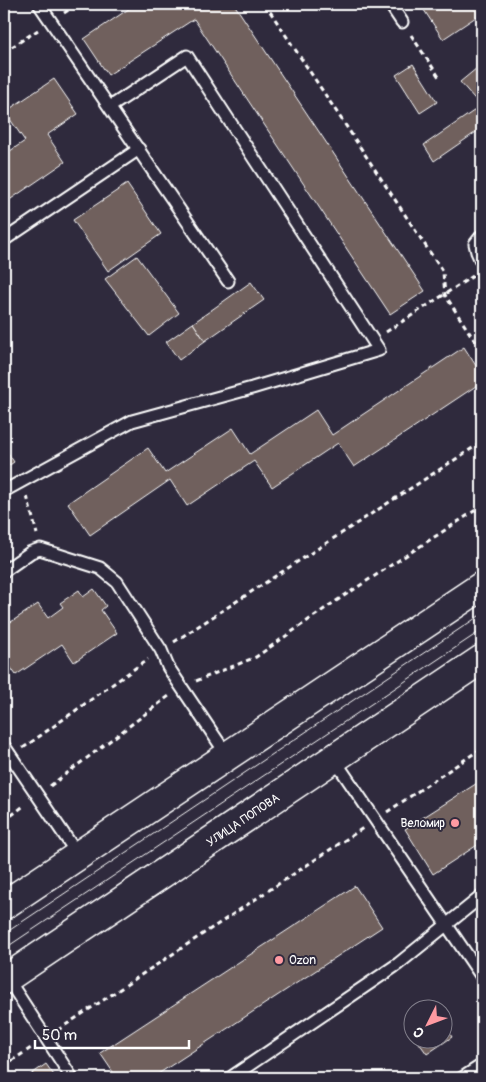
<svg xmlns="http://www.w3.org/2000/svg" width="486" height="1082" font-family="Pangolin,sans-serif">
<rect width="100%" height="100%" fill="#2f2a3d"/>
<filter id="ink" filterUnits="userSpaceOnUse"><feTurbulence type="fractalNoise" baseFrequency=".02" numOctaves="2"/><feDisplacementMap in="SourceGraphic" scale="10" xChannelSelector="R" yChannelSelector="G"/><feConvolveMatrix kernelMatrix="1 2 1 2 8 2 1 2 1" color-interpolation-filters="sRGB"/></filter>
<g filter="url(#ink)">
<g fill="#6f605d" stroke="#fff">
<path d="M 136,4 L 234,4 L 425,291 L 390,314 L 194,19 L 108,75 L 84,39 Z"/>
<path d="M 420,4 L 482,4 L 482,13 L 443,39 Z"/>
<path d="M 413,64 L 437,102 L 420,113 L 396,75 Z"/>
<path d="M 477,68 L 482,74 L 482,128 L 434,161 L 424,145 L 481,106 L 460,82 Z"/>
<path d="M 54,79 L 78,114 L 47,135 L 65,162 L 8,201 L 4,194 L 4,155 L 25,141 L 5,112 Z"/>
<path d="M 127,184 L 161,234 L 108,271 L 73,220 Z"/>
<path d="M 137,256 L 179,313 L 149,336 L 105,279 Z"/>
<path d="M 251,282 L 264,300 L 205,341 L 193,323 Z"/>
<path d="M 193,323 L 205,341 L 179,360 L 166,342 Z"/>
<path d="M 464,347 L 482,375 L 482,382 L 354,467 L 338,443 L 272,487 L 254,461 L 187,506 L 170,480 L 90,535 L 68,503 L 148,448 L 165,473 L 233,428 L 250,454 L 316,410 L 332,435 Z"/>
<path d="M 4,447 L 14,462 L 4,469 Z"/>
<path d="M 94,589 L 106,606 L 101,610 L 117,633 L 74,662 L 62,644 L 16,675 L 4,658 L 4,616 L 5,615 L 11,622 L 38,604 L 48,618 L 63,607 L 60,603 L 79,590 L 83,597 Z"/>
<path d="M 482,780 L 482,842 L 433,874 L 405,829 Z"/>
<path d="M 355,886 L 382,927 L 152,1078 L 117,1078 L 100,1053 Z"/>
<path d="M 444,1024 L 452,1037 L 427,1054 L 417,1040 L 444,1040 Z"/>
<path d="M 46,1064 L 56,1078 L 26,1078 Z"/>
</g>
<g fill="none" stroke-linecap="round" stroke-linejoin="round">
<defs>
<g id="service">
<path d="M 39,4 L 228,281"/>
<path d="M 390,4 L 402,22"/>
<path d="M 482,235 L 475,244 L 477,252 L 482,263"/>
<path d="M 4,240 L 139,149"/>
<path d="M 4,491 L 132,421 L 252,388 L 379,350 L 187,56 L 110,107"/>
<path d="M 4,571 L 31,552 L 40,549 L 100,568 L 117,582 L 161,650 L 168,667 L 227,755"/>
<path d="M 4,746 L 78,855"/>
<path d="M 334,759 L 482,977"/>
<path d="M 7,978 L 72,1078"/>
<path d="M 230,1078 L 398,964 L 482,896"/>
<path d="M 462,1078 L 482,1065"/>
</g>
<g id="secondary">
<path d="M 4,905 L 482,586"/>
<path d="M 4,980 L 482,659"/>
</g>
</defs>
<use href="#service" stroke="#fff" stroke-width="15"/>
<use href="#secondary" stroke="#fff" stroke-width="31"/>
<g stroke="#fff" stroke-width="3" stroke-dasharray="5 4" stroke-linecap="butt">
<path d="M 265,4 L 443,272 L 445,295 L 482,352"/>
<path d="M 64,13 L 78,4"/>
<path d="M 411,35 L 439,77"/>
<path d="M 4,52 L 38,30"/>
<path d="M 386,332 L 473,276"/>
<path d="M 27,496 L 37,534"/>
<path d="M 174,642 L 482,442"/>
<path d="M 196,681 L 256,657 L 330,605 L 482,506"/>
<path d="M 23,748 L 148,659"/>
<path d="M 50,786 L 169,696"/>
<path d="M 387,812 L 482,748"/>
<path d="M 4,821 L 25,805"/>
<path d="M 58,1030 L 363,828"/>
<path d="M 4,1066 L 34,1046"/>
</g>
<use href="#service" stroke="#2f2a3d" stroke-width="11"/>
<use href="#secondary" stroke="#2f2a3d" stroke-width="28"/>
<g stroke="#fff" stroke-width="1">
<path d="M 4,934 L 482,614"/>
<path d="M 4,949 L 482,630"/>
</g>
</g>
</g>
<g fill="#ff9aa2" stroke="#2f2a3d" stroke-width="2">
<circle cx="455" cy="823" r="5"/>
<circle cx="279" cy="960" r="5"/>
</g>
<g text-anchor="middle" stroke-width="4" stroke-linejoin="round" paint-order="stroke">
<g font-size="12" fill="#fff" stroke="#2f2a3d">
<text transform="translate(243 820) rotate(-34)" y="4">УЛИЦА ПОПОВА</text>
</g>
<g font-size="12" fill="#fff" stroke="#2f2a3d" text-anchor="end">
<text x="445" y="827">Веломир</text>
<text x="289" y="964" text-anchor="start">Ozon</text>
</g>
</g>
<rect width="486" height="1082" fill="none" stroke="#2f2a3d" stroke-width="20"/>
<rect x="10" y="10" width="466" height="1062" fill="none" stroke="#fff" stroke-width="2" filter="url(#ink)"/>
<g transform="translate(428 1024) rotate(228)"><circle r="24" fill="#2f2a3d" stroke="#827f8b"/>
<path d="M0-4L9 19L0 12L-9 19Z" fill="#ff9aa2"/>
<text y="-8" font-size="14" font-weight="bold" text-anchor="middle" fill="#ffffff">С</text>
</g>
<path d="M35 1040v8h154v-8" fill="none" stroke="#ffffff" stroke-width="2.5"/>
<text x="42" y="1040" font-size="15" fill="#ffffff" stroke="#2f2a3d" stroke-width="4" paint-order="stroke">50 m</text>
</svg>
